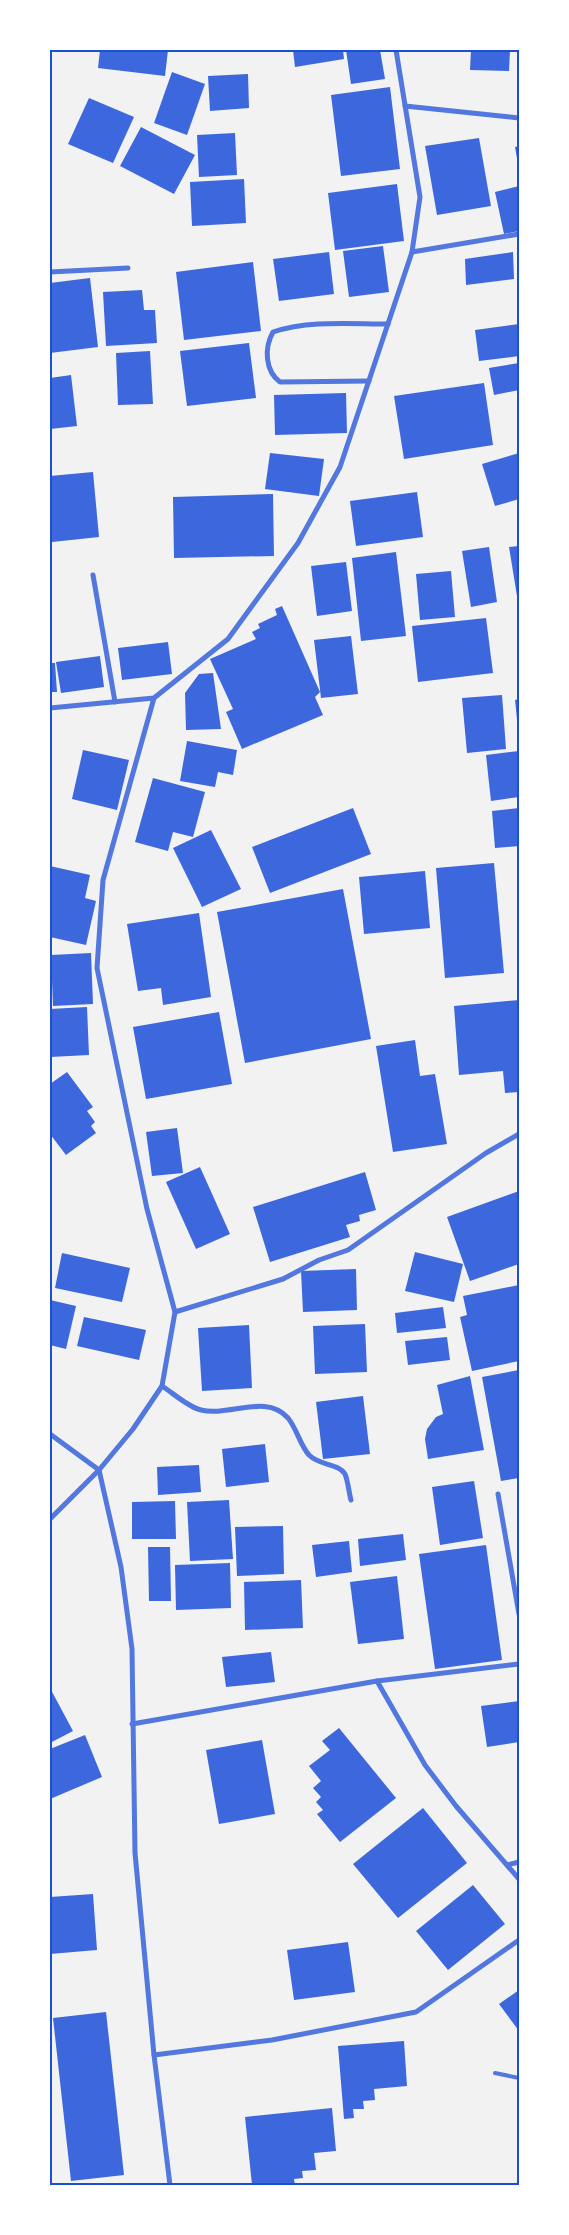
<svg xmlns="http://www.w3.org/2000/svg" width="569" height="2235" font-family="Arial,sans-serif">
<rect width="100%" height="100%" fill="#f2f2f2"/>
<g fill="#3d67dc">
<path d="M 100,50 L 168,50 L 165,76 L 98,68 Z"/>
<path d="M 293,50 L 343,50 L 344,59 L 295,67 Z"/>
<path d="M 346,50 L 380,50 L 385,79 L 351,84 Z"/>
<path d="M 471,50 L 510,50 L 509,71 L 470,70 Z"/>
<path d="M 172,72 L 205,84 L 187,135 L 154,123 Z"/>
<path d="M 248,74 L 249,108 L 210,111 L 208,76 Z"/>
<path d="M 390,87 L 400,169 L 341,176 L 331,95 Z"/>
<path d="M 89,98 L 134,117 L 113,163 L 68,144 Z"/>
<path d="M 141,127 L 195,155 L 174,194 L 120,166 Z"/>
<path d="M 235,133 L 237,175 L 199,177 L 197,135 Z"/>
<path d="M 479,138 L 491,206 L 437,215 L 425,146 Z"/>
<path d="M 519,146 L 519,164 L 518,164 L 515,147 Z"/>
<path d="M 244,179 L 246,223 L 192,226 L 190,182 Z"/>
<path d="M 397,184 L 404,241 L 335,250 L 328,193 Z"/>
<path d="M 519,186 L 519,231 L 504,234 L 495,192 Z"/>
<path d="M 383,246 L 389,292 L 349,297 L 343,251 Z"/>
<path d="M 329,252 L 334,294 L 279,301 L 273,259 Z"/>
<path d="M 513,252 L 514,279 L 466,285 L 465,259 Z"/>
<path d="M 253,262 L 261,331 L 184,340 L 176,272 Z"/>
<path d="M 90,278 L 98,347 L 50,353 L 50,283 Z"/>
<path d="M 142,290 L 144,310 L 155,310 L 157,343 L 106,346 L 103,292 Z"/>
<path d="M 519,324 L 519,356 L 479,361 L 475,330 Z"/>
<path d="M 249,343 L 256,398 L 187,406 L 180,351 Z"/>
<path d="M 150,351 L 153,404 L 118,405 L 116,353 Z"/>
<path d="M 519,363 L 519,390 L 494,395 L 489,368 Z"/>
<path d="M 71,375 L 77,426 L 50,429 L 50,378 Z"/>
<path d="M 484,383 L 493,445 L 404,459 L 394,396 Z"/>
<path d="M 346,393 L 347,433 L 275,435 L 274,395 Z"/>
<path d="M 270,453 L 324,459 L 319,496 L 265,489 Z"/>
<path d="M 519,453 L 519,499 L 495,506 L 482,464 Z"/>
<path d="M 93,472 L 99,537 L 52,542 L 50,476 Z"/>
<path d="M 417,492 L 423,537 L 356,546 L 350,501 Z"/>
<path d="M 273,494 L 274,556 L 174,558 L 173,497 Z"/>
<path d="M 519,546 L 519,596 L 517,596 L 509,547 Z"/>
<path d="M 489,547 L 497,602 L 471,607 L 462,551 Z"/>
<path d="M 396,552 L 406,636 L 361,641 L 352,558 Z"/>
<path d="M 346,562 L 352,611 L 317,616 L 311,566 Z"/>
<path d="M 451,571 L 455,617 L 420,620 L 416,574 Z"/>
<path d="M 282,606 L 320,692 L 315,697 L 323,715 L 242,749 L 226,712 L 233,709 L 210,659 L 256,639 L 252,632 L 260,628 L 258,624 L 277,615 L 275,609 Z"/>
<path d="M 486,618 L 493,673 L 418,682 L 412,626 Z"/>
<path d="M 351,636 L 358,694 L 321,698 L 314,640 Z"/>
<path d="M 168,642 L 172,674 L 122,680 L 118,648 Z"/>
<path d="M 100,656 L 104,687 L 61,693 L 56,662 Z"/>
<path d="M 50,663 L 55,663 L 57,692 L 50,692 Z"/>
<path d="M 213,673 L 221,729 L 186,730 L 185,693 L 199,674 Z"/>
<path d="M 502,695 L 506,749 L 467,753 L 462,698 Z"/>
<path d="M 519,699 L 519,729 L 518,729 L 515,700 Z"/>
<path d="M 187,741 L 237,750 L 233,775 L 218,772 L 215,787 L 180,781 Z"/>
<path d="M 83,750 L 129,760 L 117,810 L 72,799 Z"/>
<path d="M 519,751 L 519,797 L 491,801 L 486,755 Z"/>
<path d="M 153,778 L 205,792 L 193,837 L 173,832 L 168,851 L 135,842 Z"/>
<path d="M 353,808 L 371,854 L 270,893 L 252,847 Z"/>
<path d="M 519,808 L 519,846 L 495,848 L 492,811 Z"/>
<path d="M 211,830 L 241,889 L 202,907 L 173,848 Z"/>
<path d="M 494,863 L 504,973 L 445,978 L 436,868 Z"/>
<path d="M 50,866 L 90,875 L 85,898 L 96,901 L 86,945 L 50,937 Z"/>
<path d="M 425,871 L 430,928 L 364,934 L 359,877 Z"/>
<path d="M 343,889 L 371,1039 L 245,1063 L 217,912 Z"/>
<path d="M 199,913 L 211,997 L 163,1005 L 161,988 L 138,991 L 127,924 Z"/>
<path d="M 91,953 L 93,1004 L 53,1006 L 51,955 Z"/>
<path d="M 519,1000 L 519,1092 L 505,1093 L 503,1071 L 459,1075 L 454,1006 Z"/>
<path d="M 87,1007 L 89,1055 L 50,1057 L 50,1009 Z"/>
<path d="M 219,1012 L 232,1084 L 146,1099 L 133,1027 Z"/>
<path d="M 415,1040 L 420,1076 L 435,1074 L 447,1144 L 393,1152 L 376,1046 Z"/>
<path d="M 67,1072 L 93,1107 L 87,1111 L 95,1122 L 91,1126 L 96,1133 L 66,1155 L 50,1134 L 50,1084 Z"/>
<path d="M 177,1128 L 183,1173 L 152,1176 L 146,1132 Z"/>
<path d="M 200,1167 L 230,1234 L 196,1249 L 166,1182 Z"/>
<path d="M 365,1172 L 376,1210 L 359,1215 L 360,1221 L 346,1225 L 350,1237 L 270,1262 L 253,1207 Z"/>
<path d="M 519,1191 L 519,1264 L 470,1281 L 447,1217 Z"/>
<path d="M 415,1252 L 463,1264 L 454,1302 L 405,1291 Z"/>
<path d="M 62,1253 L 130,1268 L 122,1302 L 55,1288 Z"/>
<path d="M 356,1269 L 357,1310 L 303,1312 L 301,1271 Z"/>
<path d="M 519,1285 L 519,1361 L 472,1371 L 460,1317 L 467,1315 L 463,1296 Z"/>
<path d="M 50,1300 L 76,1306 L 66,1349 L 50,1345 Z"/>
<path d="M 443,1307 L 446,1328 L 397,1333 L 395,1313 Z"/>
<path d="M 84,1317 L 146,1330 L 139,1360 L 77,1346 Z"/>
<path d="M 365,1324 L 367,1372 L 315,1374 L 313,1326 Z"/>
<path d="M 249,1325 L 252,1388 L 202,1391 L 198,1328 Z"/>
<path d="M 447,1337 L 450,1360 L 408,1365 L 405,1341 Z"/>
<path d="M 519,1370 L 519,1478 L 501,1481 L 482,1377 Z"/>
<path d="M 470,1376 L 484,1450 L 428,1459 L 425,1439 L 427,1429 L 436,1417 L 443,1414 L 437,1385 Z"/>
<path d="M 363,1396 L 370,1454 L 323,1459 L 316,1402 Z"/>
<path d="M 265,1444 L 269,1482 L 226,1487 L 222,1449 Z"/>
<path d="M 199,1465 L 201,1492 L 158,1495 L 157,1467 Z"/>
<path d="M 474,1481 L 483,1538 L 440,1545 L 432,1487 Z"/>
<path d="M 229,1500 L 233,1559 L 190,1561 L 187,1502 Z"/>
<path d="M 175,1501 L 176,1539 L 132,1539 L 132,1502 Z"/>
<path d="M 283,1526 L 284,1574 L 237,1576 L 235,1527 Z"/>
<path d="M 403,1534 L 406,1560 L 360,1566 L 358,1539 Z"/>
<path d="M 349,1541 L 352,1572 L 316,1577 L 312,1545 Z"/>
<path d="M 486,1545 L 502,1660 L 435,1669 L 419,1554 Z"/>
<path d="M 148,1547 L 170,1547 L 171,1601 L 149,1601 Z"/>
<path d="M 230,1563 L 231,1608 L 176,1610 L 175,1565 Z"/>
<path d="M 397,1576 L 404,1639 L 358,1644 L 350,1582 Z"/>
<path d="M 301,1580 L 303,1628 L 245,1630 L 244,1582 Z"/>
<path d="M 271,1652 L 275,1682 L 226,1687 L 222,1657 Z"/>
<path d="M 50,1688 L 73,1731 L 50,1743 Z"/>
<path d="M 519,1701 L 519,1742 L 487,1747 L 481,1706 Z"/>
<path d="M 339,1728 L 396,1798 L 340,1842 L 317,1814 L 323,1810 L 316,1802 L 321,1797 L 313,1788 L 321,1781 L 309,1766 L 330,1750 L 322,1741 Z"/>
<path d="M 85,1735 L 102,1777 L 50,1799 L 50,1749 Z"/>
<path d="M 262,1740 L 275,1814 L 219,1824 L 206,1750 Z"/>
<path d="M 423,1808 L 467,1863 L 398,1918 L 353,1864 Z"/>
<path d="M 473,1885 L 505,1924 L 448,1970 L 416,1931 Z"/>
<path d="M 93,1894 L 97,1950 L 50,1954 L 50,1897 Z"/>
<path d="M 348,1942 L 355,1992 L 294,2000 L 287,1950 Z"/>
<path d="M 519,1990 L 519,2031 L 499,2004 Z"/>
<path d="M 106,2012 L 124,2175 L 71,2181 L 53,2018 Z"/>
<path d="M 404,2041 L 407,2086 L 374,2089 L 375,2100 L 363,2101 L 364,2109 L 353,2109 L 354,2118 L 344,2119 L 338,2046 Z"/>
<path d="M 332,2108 L 336,2151 L 314,2153 L 316,2170 L 302,2171 L 303,2178 L 294,2179 L 295,2185 L 252,2185 L 245,2117 Z"/>
</g>
<g fill="none" stroke-linecap="round" stroke-linejoin="round">
<path stroke="#5277de" stroke-width="4" d="M 495,2073 L 519,2078"/>
<g stroke="#5277de" stroke-width="5">
<path d="M 405,106 L 519,118"/>
<path d="M 412,252 L 519,234"/>
<path d="M 50,272 L 128,268"/>
<path d="M 369,381 L 280,382 C 265,371 264,348 273,332 C 309,320 350,324 388,324"/>
<path d="M 93,575 L 115,702"/>
<path d="M 50,708 L 154,698 L 228,639 L 298,543 L 340,467 L 412,252 L 420,197 L 396,50"/>
<path d="M 175,1312 L 283,1279 L 319,1260 L 348,1250 L 486,1153 L 519,1134"/>
<path d="M 162,1386 C 173,1393 188,1407 201,1410 C 229,1417 266,1393 288,1418 C 297,1429 300,1445 309,1455 C 320,1466 338,1463 345,1474 C 348,1481 349,1493 351,1500"/>
<path d="M 50,1434 L 99,1470 L 121,1567 L 132,1649 L 135,1853 L 154,2055 L 170,2185"/>
<path d="M 498,1494 L 519,1614"/>
<path d="M 50,1519 L 99,1470 L 133,1429 L 162,1386 L 175,1312 L 147,1209 L 97,968 L 103,880 L 154,698"/>
<path d="M 377,1681 L 425,1765 L 456,1806 L 519,1879"/>
<path d="M 132,1724 L 377,1681 L 519,1664"/>
<path d="M 507,1865 L 519,1862"/>
<path d="M 154,2055 L 272,2040 L 416,2012 L 519,1940"/>
</g>
</g>
<rect width="569" height="2235" fill="none" stroke="#ffffff" stroke-width="102"/>
<rect x="51" y="51" width="467" height="2133" fill="none" stroke="#1d4ed8" stroke-width="2"/>
</svg>
